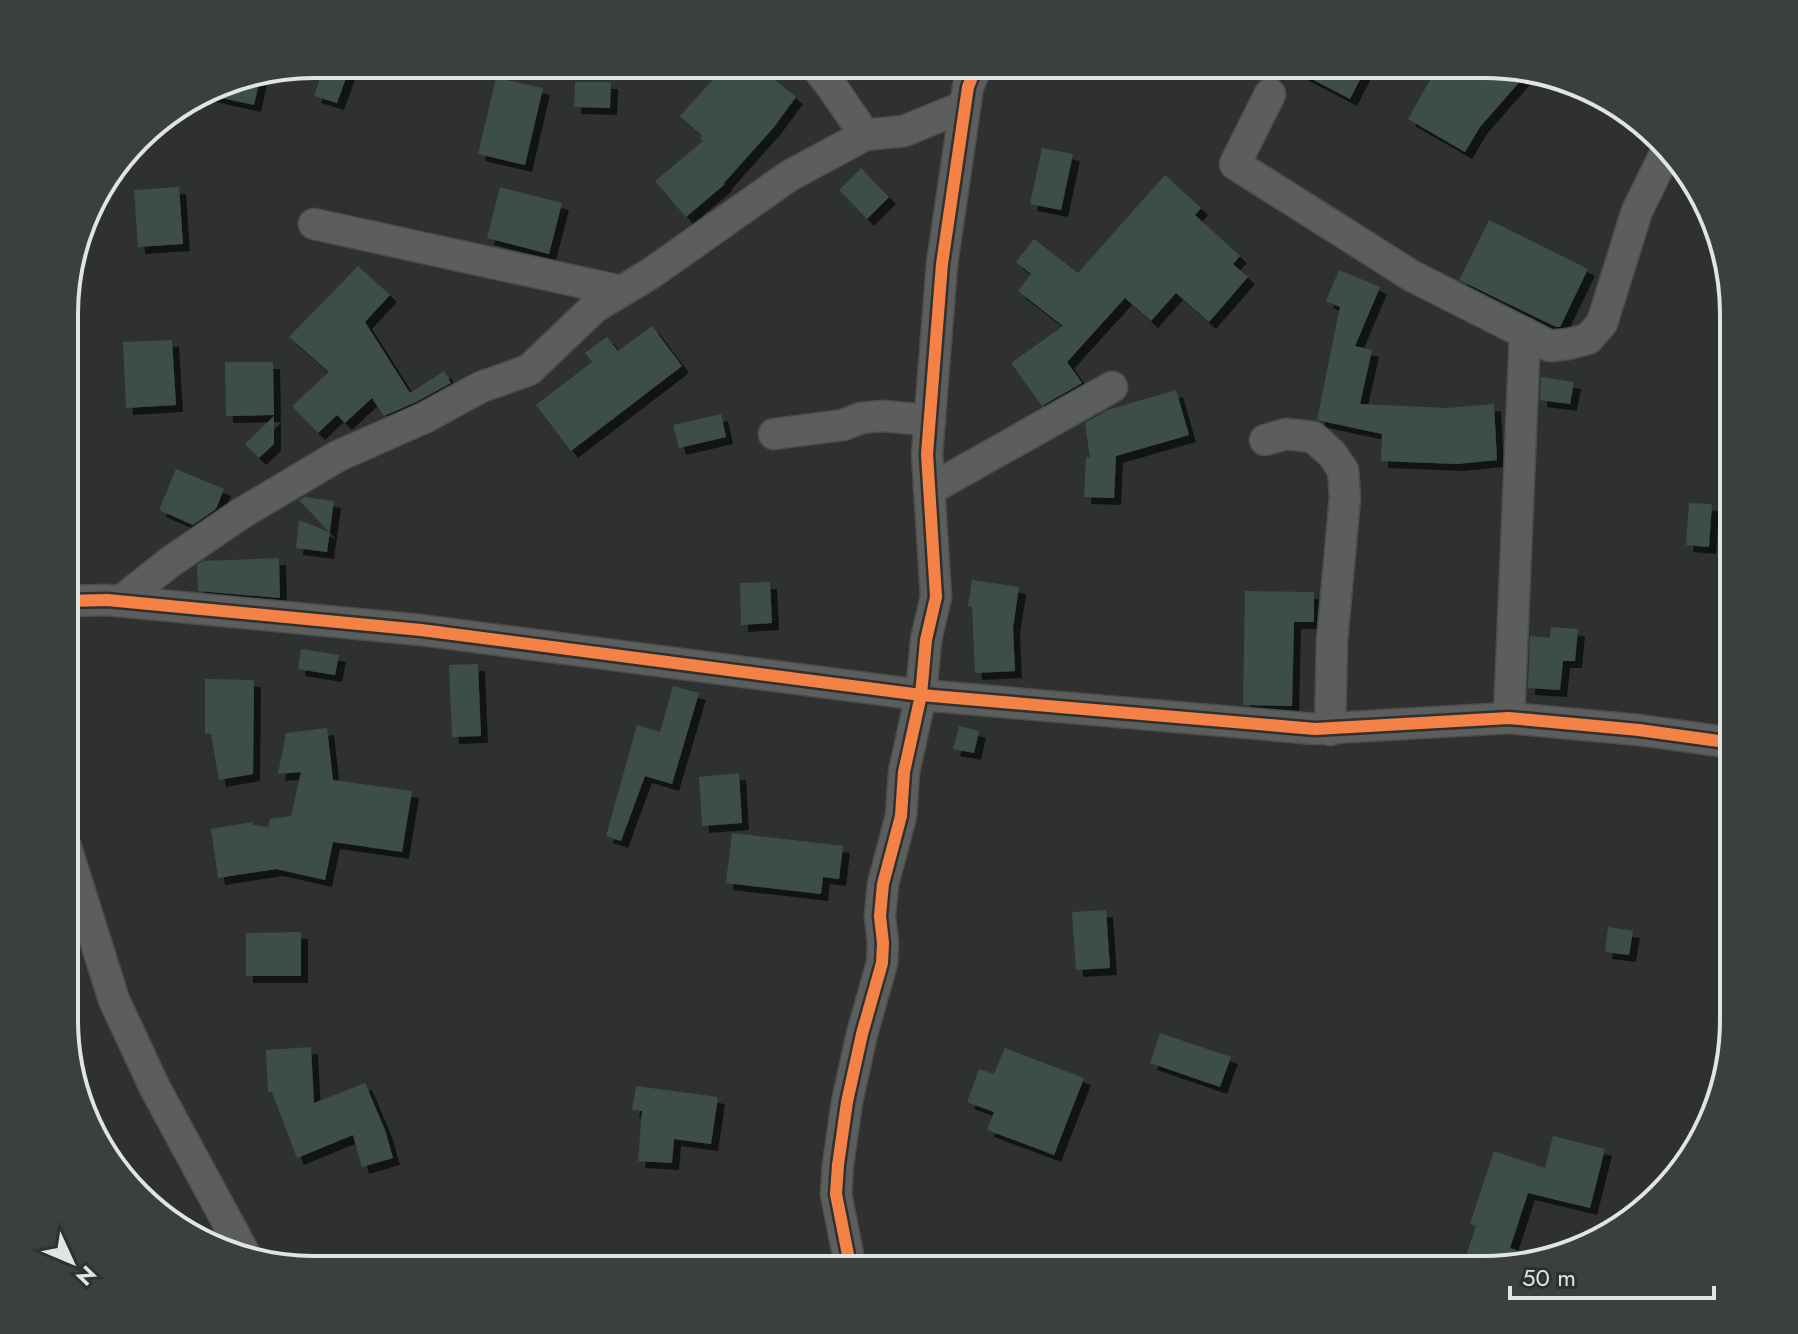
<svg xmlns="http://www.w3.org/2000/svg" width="1798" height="1334" font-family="Jost,sans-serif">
<defs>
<filter id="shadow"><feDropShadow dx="7" dy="7" stdDeviation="0" flood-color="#0009"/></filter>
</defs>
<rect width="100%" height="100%" fill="#2e312f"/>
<g fill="#3e4e46" filter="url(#shadow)">
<path d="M 325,64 L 351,64 L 337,103 L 314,96 Z"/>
<path d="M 727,64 L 730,64 L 746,79 L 757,66 L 796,97 L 774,127 L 724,183 L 725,184 L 686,217 L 655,181 L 703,141 L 700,138 L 702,136 L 680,116 Z"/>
<path d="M 1283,64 L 1368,64 L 1350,99 Z"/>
<path d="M 1439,64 L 1458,64 L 1474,73 L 1481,64 L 1500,65 L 1529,71 L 1480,127 L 1465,152 L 1408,119 Z"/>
<path d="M 261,73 L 254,105 L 204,94 L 233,77 Z"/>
<path d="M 496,78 L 543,88 L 525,165 L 478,154 Z"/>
<path d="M 575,82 L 611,82 L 610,108 L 574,107 Z"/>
<path d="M 1042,148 L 1073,154 L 1061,210 L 1030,204 Z"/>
<path d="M 861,168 L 889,197 L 867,219 L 839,190 Z"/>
<path d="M 1165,175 L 1201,208 L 1195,215 L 1240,256 L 1233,264 L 1248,277 L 1209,322 L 1176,293 L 1151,321 L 1125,298 L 1067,362 L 1082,383 L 1042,406 L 1011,363 L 1063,326 L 1018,291 L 1031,274 L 1016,262 L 1034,239 L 1078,273 Z"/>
<path d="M 179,187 L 183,244 L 138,247 L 134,190 Z"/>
<path d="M 500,187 L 562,203 L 549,254 L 487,238 Z"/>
<path d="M 1489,220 L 1588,269 L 1560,327 L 1556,327 L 1459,280 Z"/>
<path d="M 358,266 L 390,295 L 365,322 L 410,393 L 444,371 L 451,383 L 416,402 L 384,416 L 372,398 L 345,423 L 337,415 L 318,433 L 292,406 L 329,372 L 289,337 Z"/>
<path d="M 1339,270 L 1380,287 L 1355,346 L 1372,350 L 1360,404 L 1447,408 L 1494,404 L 1497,460 L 1457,464 L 1381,461 L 1382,434 L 1317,420 L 1340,307 L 1326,301 Z"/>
<path d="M 652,326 L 682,366 L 571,451 L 536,405 L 592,362 L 585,353 L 607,337 L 618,351 Z"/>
<path d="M 172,340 L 176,405 L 126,408 L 123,342 Z"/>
<path d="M 225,362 L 273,362 L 274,415 L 226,416 Z"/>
<path d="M 1541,377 L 1574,382 L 1570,404 L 1540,400 Z"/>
<path d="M 1176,390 L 1189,435 L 1116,456 L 1114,498 L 1084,497 L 1086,457 L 1090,458 L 1085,423 L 1108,410 Z"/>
<path d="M 721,414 L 726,437 L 679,448 L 673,425 Z"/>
<path d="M 274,416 L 274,444 L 259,458 L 245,444 Z"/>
<path d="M 176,469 L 224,489 L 216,509 L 193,525 L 159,510 Z"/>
<path d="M 305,497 L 334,501 L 327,552 L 296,548 L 299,520 L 329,532 L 299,500 Z"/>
<path d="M 1689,503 L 1712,504 L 1709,547 L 1686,545 Z"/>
<path d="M 279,558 L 280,598 L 198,591 L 197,565 L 203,561 Z"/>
<path d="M 972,580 L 1019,587 L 1013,628 L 1015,671 L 975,673 L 972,607 L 968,606 Z"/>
<path d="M 770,582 L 772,623 L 741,625 L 740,583 Z"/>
<path d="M 1245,591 L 1314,592 L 1314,622 L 1294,622 L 1292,706 L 1243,705 Z"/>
<path d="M 1551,627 L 1578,629 L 1575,661 L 1563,661 L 1560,690 L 1528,688 L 1530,636 L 1550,638 Z"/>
<path d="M 301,649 L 339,655 L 335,675 L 298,669 Z"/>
<path d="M 478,664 L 481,736 L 452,737 L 449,665 Z"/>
<path d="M 205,679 L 254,680 L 253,774 L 219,780 L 211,734 L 205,734 Z"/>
<path d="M 673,686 L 699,693 L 672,784 L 645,776 L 621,841 L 606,836 L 637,725 L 660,732 Z"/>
<path d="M 959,726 L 979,731 L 974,753 L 953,749 Z"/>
<path d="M 327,728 L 333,780 L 412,791 L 402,852 L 333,842 L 325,880 L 276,869 L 218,878 L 211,829 L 253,822 L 253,825 L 268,827 L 270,819 L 291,816 L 301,772 L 278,774 L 286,733 Z"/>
<path d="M 739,773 L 742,823 L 702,826 L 699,777 Z"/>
<path d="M 732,833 L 843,846 L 839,879 L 823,877 L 821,894 L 726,883 Z"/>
<path d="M 1106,910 L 1110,968 L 1076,970 L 1072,912 Z"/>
<path d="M 1608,927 L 1633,931 L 1629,955 L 1605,952 Z"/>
<path d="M 301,932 L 301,976 L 246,976 L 246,933 Z"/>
<path d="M 1160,1033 L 1231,1057 L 1220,1087 L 1150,1063 Z"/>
<path d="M 311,1047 L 314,1103 L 365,1083 L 385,1130 L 393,1158 L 362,1167 L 353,1135 L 297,1158 L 272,1092 L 268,1092 L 266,1050 Z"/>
<path d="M 1005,1048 L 1084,1078 L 1054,1155 L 987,1130 L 994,1112 L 967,1102 L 979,1069 L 994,1074 Z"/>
<path d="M 636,1086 L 718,1097 L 711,1144 L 674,1139 L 672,1163 L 638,1161 L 642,1111 L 632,1110 Z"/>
<path d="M 1553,1136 L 1605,1149 L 1590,1208 L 1528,1193 L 1510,1248 L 1538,1258 L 1485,1270 L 1461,1270 L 1476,1226 L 1470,1224 L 1494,1151 L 1545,1168 Z"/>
</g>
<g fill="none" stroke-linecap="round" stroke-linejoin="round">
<defs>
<g id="minor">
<path d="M 814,64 L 832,87 L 865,135"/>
<path d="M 1270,94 L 1235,164 L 1412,276 L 1550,346 L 1568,344 L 1588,339 L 1602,323 L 1637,211 L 1666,152"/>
<path d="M 314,224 L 621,291"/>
<path d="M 774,434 L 843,425 L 861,418 L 882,416 L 930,420"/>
<path d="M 1265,440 L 1286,434 L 1313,437 L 1332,454 L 1343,470 L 1345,497 L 1332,641 L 1330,730"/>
<path d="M 929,490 L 1112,387"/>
<path d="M 66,601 L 107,600 L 421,630 L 921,695 L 1315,729 L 1509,718 L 1639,730 L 1733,743"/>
<path d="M 121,601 L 170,562 L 242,513 L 338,456 L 424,418 L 481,387 L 529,370 L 595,307 L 650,274 L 789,176 L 865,135 L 904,131 L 965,106"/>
<path d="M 1509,718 L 1525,333"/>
<path d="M 66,847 L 114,1000 L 155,1088 L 248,1260"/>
<path d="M 851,1270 L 836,1194 L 838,1165 L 847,1102 L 862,1034 L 882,963 L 883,943 L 880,916 L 883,884 L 901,816 L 904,772 L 921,695 L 926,640 L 936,597 L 927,454 L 942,264 L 968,87 L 977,64"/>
</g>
</defs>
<use href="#minor" stroke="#4b4d4c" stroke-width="33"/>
<use href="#minor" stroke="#5c5e5d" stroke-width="30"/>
<defs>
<g id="cycleway">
<path d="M 66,601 L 107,600 L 421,630 L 921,695 L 1315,729 L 1509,718 L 1639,730 L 1733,743"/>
<path d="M 851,1270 L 836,1194 L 838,1165 L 847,1102 L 862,1034 L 882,963 L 883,943 L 880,916 L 883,884 L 901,816 L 904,772 L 921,695 L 926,640 L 936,597 L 927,454 L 942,264 L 968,87 L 977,64"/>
</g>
</defs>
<use href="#cycleway" stroke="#2d322f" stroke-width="17"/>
<use href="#cycleway" stroke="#f48246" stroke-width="12"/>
</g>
<path d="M0 0H1798V1334H0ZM314 78H1484A236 236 0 0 1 1720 314V1020A236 236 0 0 1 1484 1256H314A236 236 0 0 1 78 1020V314A236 236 0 0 1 314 78Z" fill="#3b403d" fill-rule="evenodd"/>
<path fill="none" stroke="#e0e4e2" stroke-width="4" d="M314 78H1484A236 236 0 0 1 1720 314V1020A236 236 0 0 1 1484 1256H314A236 236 0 0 1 78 1020V314A236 236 0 0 1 314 78Z"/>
<g transform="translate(72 1262) rotate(134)" stroke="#2d322f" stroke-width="6" paint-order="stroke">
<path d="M0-6L14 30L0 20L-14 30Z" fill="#e0e4e2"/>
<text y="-12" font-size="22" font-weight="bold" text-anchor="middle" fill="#e0e4e2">N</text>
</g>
<path d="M1510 1286v12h204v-12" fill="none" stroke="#e0e4e2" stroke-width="4"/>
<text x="1522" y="1286" font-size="24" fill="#e0e4e2" stroke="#2d322f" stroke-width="6" paint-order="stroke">50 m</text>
</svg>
